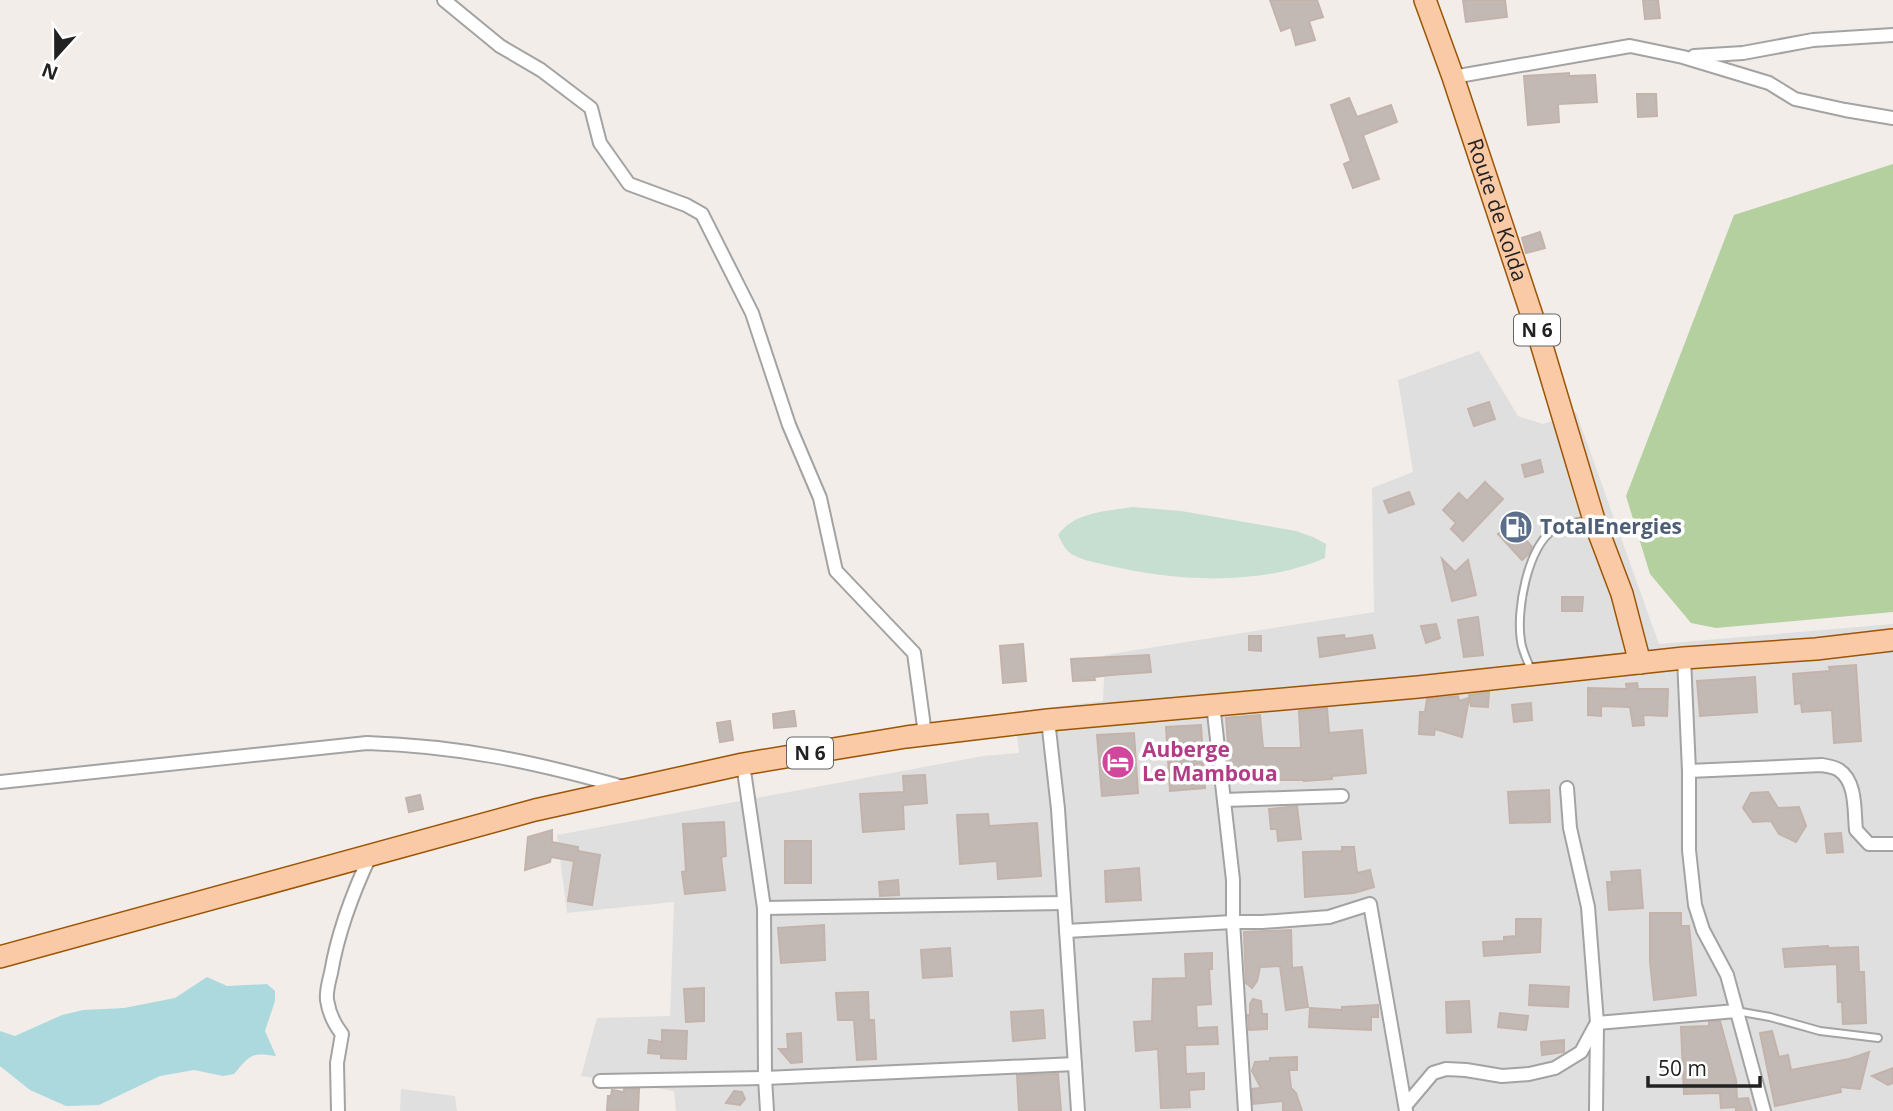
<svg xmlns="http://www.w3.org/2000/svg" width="1893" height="1111" font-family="'Open Sans',sans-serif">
<rect width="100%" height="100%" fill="#f2ede9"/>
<g fill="#e0dfdf">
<path d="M 1479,351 L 1518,416 L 1543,424 L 1576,412 L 1659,644 L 1893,624 L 1893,1111 L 676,1111 L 674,1091 L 581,1076 L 597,1018 L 670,1016 L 674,902 L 567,913 L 557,835 L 983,756 L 1019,753 L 1014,712 L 1103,701 L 1105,655 L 1374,612 L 1372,488 L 1413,472 L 1398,380 Z"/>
<path d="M 401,1089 L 455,1096 L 457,1111 L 400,1111 Z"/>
</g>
<path fill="#b4d09f" d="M 1893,164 L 1893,612 L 1716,628 L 1691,623 L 1650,574 L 1626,496 L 1734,215 Z"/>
<path fill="#c6dfd0" d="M 1133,507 L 1181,511 L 1296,531 L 1313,537 L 1326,544 L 1325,558 C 1258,587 1175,581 1106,565 C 1094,562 1074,559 1066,549 C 1063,545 1060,539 1058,535 C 1074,512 1107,511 1133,507 Z"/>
<path fill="#abd9de" d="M 207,977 L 227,986 L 267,984 L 275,991 L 275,1001 L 265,1031 L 276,1056 C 251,1052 250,1055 234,1074 L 223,1076 L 194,1070 L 160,1076 L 99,1105 L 66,1106 L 30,1090 L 0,1066 L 0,1031 L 15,1036 L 62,1015 L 83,1010 L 124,1008 L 175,998 Z"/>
<g fill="#c2b9b5" stroke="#c3b3ab" stroke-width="2">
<path d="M 1270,0 L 1317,0 L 1323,17 L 1309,21 L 1315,40 L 1296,45 L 1291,27 L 1281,31 Z"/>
<path d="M 1463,0 L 1505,0 L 1507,17 L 1466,22 Z"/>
<path d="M 1643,0 L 1658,0 L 1660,18 L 1645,19 Z"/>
<path d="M 1569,73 L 1569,76 L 1595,75 L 1597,102 L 1558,104 L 1559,122 L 1528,125 L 1524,76 Z"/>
<path d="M 1637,94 L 1656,94 L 1657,116 L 1638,117 Z"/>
<path d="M 1349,98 L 1357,117 L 1391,105 L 1397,122 L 1363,135 L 1379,179 L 1353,188 L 1344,164 L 1351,161 L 1331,105 Z"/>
<path d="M 1540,232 L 1545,248 L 1526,253 L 1522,238 Z"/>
<path d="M 1489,402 L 1495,419 L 1474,426 L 1468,409 Z"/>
<path d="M 1540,460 L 1543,472 L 1525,477 L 1522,465 Z"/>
<path d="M 1485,482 L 1503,499 L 1463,541 L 1451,529 L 1456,523 L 1443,510 L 1459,493 L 1467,501 Z"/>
<path d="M 1409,492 L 1414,504 L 1389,513 L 1384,501 Z"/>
<path d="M 1511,522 L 1532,547 L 1529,554 L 1522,560 L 1498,534 Z"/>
<path d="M 1442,559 L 1455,572 L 1468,560 L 1476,595 L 1452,601 Z"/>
<path d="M 1562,597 L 1583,597 L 1582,611 L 1562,611 Z"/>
<path d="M 1478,617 L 1483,655 L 1464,657 L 1458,620 Z"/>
<path d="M 1436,624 L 1440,638 L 1426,643 L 1421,626 Z"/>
<path d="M 1344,635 L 1345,639 L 1372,635 L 1375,648 L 1320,657 L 1318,638 Z"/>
<path d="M 1249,636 L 1261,636 L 1261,651 L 1249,650 Z"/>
<path d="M 1023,644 L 1026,681 L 1003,683 L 1000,646 Z"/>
<path d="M 1149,655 L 1151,672 L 1111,675 L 1094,677 L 1095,680 L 1073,681 L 1071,659 Z"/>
<path d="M 1856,665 L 1861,741 L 1834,743 L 1832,710 L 1802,712 L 1801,703 L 1795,704 L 1793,674 L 1830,671 L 1829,667 Z"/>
<path d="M 1755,677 L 1757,712 L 1700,716 L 1697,681 Z"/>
<path d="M 1637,683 L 1638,689 L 1668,689 L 1667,716 L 1643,715 L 1644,725 L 1633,726 L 1630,707 L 1601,706 L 1601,716 L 1588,715 L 1588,688 L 1627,689 L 1626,684 Z"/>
<path d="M 1489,692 L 1488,707 L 1471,706 L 1469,695 Z"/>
<path d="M 1458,696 L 1459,701 L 1469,698 L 1462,737 L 1435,729 L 1434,735 L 1419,734 L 1420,712 L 1425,712 L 1427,699 Z"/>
<path d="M 1531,703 L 1532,720 L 1514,722 L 1512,705 Z"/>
<path d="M 1327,708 L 1329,733 L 1362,730 L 1366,773 L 1332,776 L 1332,779 L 1304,781 L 1304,780 L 1271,780 L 1271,771 L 1244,773 L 1245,781 L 1231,783 L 1226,718 L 1260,715 L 1263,748 L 1301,748 L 1299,711 Z"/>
<path d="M 794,711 L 796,726 L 774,728 L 773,714 Z"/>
<path d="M 730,721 L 733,740 L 720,742 L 717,723 Z"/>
<path d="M 1201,725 L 1205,788 L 1170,791 L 1166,727 Z"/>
<path d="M 1134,733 L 1138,793 L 1102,796 L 1097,735 Z"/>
<path d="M 925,775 L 927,803 L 903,805 L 904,829 L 863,832 L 860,794 L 904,792 L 903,776 Z"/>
<path d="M 1549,790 L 1550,822 L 1510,823 L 1508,792 Z"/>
<path d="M 1768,792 L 1778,808 L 1799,807 L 1806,826 L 1796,842 L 1779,834 L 1771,821 L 1753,822 L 1743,808 L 1751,793 Z"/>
<path d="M 420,795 L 423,809 L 409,812 L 406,798 Z"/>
<path d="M 1297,806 L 1301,839 L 1278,841 L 1277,829 L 1271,829 L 1269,809 Z"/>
<path d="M 988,814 L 989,826 L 1037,823 L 1041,876 L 998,879 L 997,861 L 960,864 L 957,815 Z"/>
<path d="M 724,822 L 726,856 L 721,857 L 725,890 L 685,894 L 682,872 L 686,871 L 683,824 Z"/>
<path d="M 552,830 L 552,842 L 578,847 L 578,851 L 600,855 L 592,905 L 568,901 L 574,861 L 551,857 L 550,862 L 525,870 L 528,837 Z"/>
<path d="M 1841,833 L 1843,852 L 1827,853 L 1825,834 Z"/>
<rect x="785" y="841" width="26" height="42"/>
<path d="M 1342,847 L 1354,847 L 1357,873 L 1370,870 L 1374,887 L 1354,893 L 1305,897 L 1303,852 L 1342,851 Z"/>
<path d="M 1139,868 L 1141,900 L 1106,902 L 1105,871 Z"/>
<path d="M 1640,870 L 1643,908 L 1609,910 L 1607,882 L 1612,882 L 1611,872 Z"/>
<path d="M 898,880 L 899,895 L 880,896 L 879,882 Z"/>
<path d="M 1650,913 L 1681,913 L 1681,926 L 1689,926 L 1696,995 L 1654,1000 L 1650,962 Z"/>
<path d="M 1516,919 L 1541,919 L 1540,952 L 1484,956 L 1483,942 L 1504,941 L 1504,937 L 1516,936 Z"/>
<path d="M 824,925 L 825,960 L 781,963 L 778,928 Z"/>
<path d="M 1291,930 L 1292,968 L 1302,967 L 1308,1007 L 1286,1010 L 1280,966 L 1260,967 L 1257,981 L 1252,988 L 1246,983 L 1244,932 Z"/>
<path d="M 1828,946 L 1828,948 L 1858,947 L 1859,972 L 1864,972 L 1866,1023 L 1843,1024 L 1842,1002 L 1838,1002 L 1837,964 L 1785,967 L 1783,949 Z"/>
<path d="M 950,948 L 952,976 L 923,978 L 921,950 Z"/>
<path d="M 1212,953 L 1212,969 L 1209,969 L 1211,1004 L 1196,1005 L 1197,1028 L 1217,1027 L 1218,1044 L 1185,1045 L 1186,1074 L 1204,1073 L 1204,1089 L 1189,1090 L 1190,1107 L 1161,1108 L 1158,1049 L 1136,1051 L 1134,1022 L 1152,1021 L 1153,979 L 1186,978 L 1185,954 Z"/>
<path d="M 1530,985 L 1569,987 L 1568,1007 L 1529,1005 Z"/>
<path d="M 704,988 L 704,1021 L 686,1022 L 684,989 Z"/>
<path d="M 868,992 L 869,1020 L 874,1020 L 876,1059 L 857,1060 L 854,1020 L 838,1020 L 836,993 Z"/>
<path d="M 1253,999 L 1261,1001 L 1262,1014 L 1267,1014 L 1267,1029 L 1249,1030 L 1248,1015 L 1250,1015 L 1250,1004 Z"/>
<path d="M 1469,1001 L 1471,1032 L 1447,1033 L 1446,1002 Z"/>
<path d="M 1378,1005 L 1378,1017 L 1371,1017 L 1371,1030 L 1309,1027 L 1310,1008 L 1342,1010 L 1342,1007 Z"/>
<path d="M 1043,1010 L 1045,1038 L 1013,1041 L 1011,1012 Z"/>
<path d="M 1500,1013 L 1528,1016 L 1526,1030 L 1498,1027 Z"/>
<path d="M 1720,1021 L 1736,1080 L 1737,1099 L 1748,1098 L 1752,1111 L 1736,1111 L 1736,1107 L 1721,1108 L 1720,1093 L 1684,1094 L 1681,1027 L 1709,1026 L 1709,1022 Z"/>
<path d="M 662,1030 L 687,1031 L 686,1059 L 661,1058 L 661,1054 L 648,1053 L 649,1040 L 662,1042 Z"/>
<path d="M 1772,1031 L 1779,1057 L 1788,1055 L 1791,1070 L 1849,1059 L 1869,1052 L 1860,1089 L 1840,1087 L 1841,1092 L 1775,1106 L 1760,1033 Z"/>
<path d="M 801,1033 L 802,1062 L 791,1063 L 779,1049 L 788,1049 L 787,1034 Z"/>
<path d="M 1564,1040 L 1564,1052 L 1542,1055 L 1541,1042 Z"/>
<path d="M 1297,1057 L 1297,1070 L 1289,1070 L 1291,1088 L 1296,1093 L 1302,1111 L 1283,1111 L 1283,1101 L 1253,1104 L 1252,1089 L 1261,1088 L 1252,1071 L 1255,1062 L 1270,1061 L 1270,1058 Z"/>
<path d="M 1893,1068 L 1893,1083 L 1888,1085 L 1872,1076 Z"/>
<path d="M 1058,1074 L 1061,1111 L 1019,1111 L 1017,1075 Z"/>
<path d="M 624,1089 L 639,1089 L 638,1111 L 607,1110 L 608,1096 L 611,1096 L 612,1090 L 624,1092 Z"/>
<path d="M 734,1091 L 742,1092 L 745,1099 L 740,1105 L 726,1103 Z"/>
</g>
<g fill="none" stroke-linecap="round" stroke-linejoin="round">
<defs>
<g id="service">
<path d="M 1532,672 C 1528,662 1522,651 1521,641 C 1516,611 1527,548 1554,529 C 1564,523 1580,522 1592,520"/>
<path d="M 1736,1011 L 1770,1017 L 1820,1031 L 1878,1038"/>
</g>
<g id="minor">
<path d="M 444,0 L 500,46 L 541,70 L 591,108 L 600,143 L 629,184 L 686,205 L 702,214 L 752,313 L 789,425 L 820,498 L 836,571 L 914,653 L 925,734"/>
<path d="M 1694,56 L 1743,53 L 1813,40 L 1893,35"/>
<path d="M 1453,77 L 1630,46 L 1683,57 L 1769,83 L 1795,99 L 1845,110 L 1893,118"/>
<path d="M 1684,658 L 1689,771 L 1689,850 L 1695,905 L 1703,930 L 1727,975 L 1764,1111"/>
<path d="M 1213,704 L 1233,880 L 1233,922 L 1245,1111"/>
<path d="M 1048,720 L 1058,809 L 1078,1111"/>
<path d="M 743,764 L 764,908 L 765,1078 L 767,1111"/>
<path d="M 1689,771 L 1822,765 C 1827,766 1835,767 1839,770 C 1857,782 1854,812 1856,830 L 1869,844 L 1893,844"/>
<path d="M 0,782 L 367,743 C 459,746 535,762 623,787"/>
<path d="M 1567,788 L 1570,828 L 1588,907 L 1597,1023 L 1596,1111"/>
<path d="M 1224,800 L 1342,796"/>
<path d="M 764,908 L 1064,903"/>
<path d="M 1066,931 L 1233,922 L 1262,922 L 1329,917 L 1370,904 L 1406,1111"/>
<path d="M 1597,1023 L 1736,1011"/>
<path d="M 600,1081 L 765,1078 L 1075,1064"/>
<path d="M 1406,1105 L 1433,1073 L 1446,1069 L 1466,1070 L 1502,1076 L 1529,1074 L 1555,1068 L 1581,1052 L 1595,1026"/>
<path d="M 338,1111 L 337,1063 L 342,1034 C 334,1024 329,1013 327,1000 C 326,991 329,981 331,973 C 338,931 353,892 371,854"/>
</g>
<g id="primary">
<path id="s1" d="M 1425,0 L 1453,77 L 1541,343 L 1594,520 L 1622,594 L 1640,663"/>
<path d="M 0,957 L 535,810 L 743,764 L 833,749 L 906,737 L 1048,720 L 1418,687 L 1684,658 L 1816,649 L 1893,640"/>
</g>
</defs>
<use href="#service" stroke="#a3a3a3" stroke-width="10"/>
<use href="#minor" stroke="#a3a3a3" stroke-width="16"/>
<use href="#primary" stroke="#9b5504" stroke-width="24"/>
<use href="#service" stroke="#fff" stroke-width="6"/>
<use href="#minor" stroke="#fff" stroke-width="12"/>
<use href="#primary" stroke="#facaa6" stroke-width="21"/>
</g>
<defs>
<symbol id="fuel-disc" viewBox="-11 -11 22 22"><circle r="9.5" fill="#5c6f8a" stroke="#fff"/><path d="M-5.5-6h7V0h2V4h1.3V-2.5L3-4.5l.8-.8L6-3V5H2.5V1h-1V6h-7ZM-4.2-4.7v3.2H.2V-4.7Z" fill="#fff"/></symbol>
<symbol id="hotel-disc" viewBox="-11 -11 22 22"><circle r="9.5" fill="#d1479c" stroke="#fff"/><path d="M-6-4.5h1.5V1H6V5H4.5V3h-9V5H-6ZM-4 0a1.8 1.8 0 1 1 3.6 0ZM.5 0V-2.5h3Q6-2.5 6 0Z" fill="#fff"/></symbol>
</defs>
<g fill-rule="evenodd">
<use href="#fuel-disc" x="1497" y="508" width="38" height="38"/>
<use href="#hotel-disc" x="1099" y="743" width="38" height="38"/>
</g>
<g text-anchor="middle" stroke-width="7" stroke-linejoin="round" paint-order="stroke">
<g fill="#fff" stroke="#646464" stroke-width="2">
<rect x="1514" y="314.5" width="46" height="31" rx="5"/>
<rect x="787" y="737.5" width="46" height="31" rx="5"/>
</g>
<g font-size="19" font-weight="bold" fill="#222">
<text x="1537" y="337">N 6</text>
<text x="810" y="760">N 6</text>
</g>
<g font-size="21" fill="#222" stroke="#fff">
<text dy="7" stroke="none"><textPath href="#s1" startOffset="222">Route de Kolda</textPath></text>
</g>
<g font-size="21" font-weight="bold" fill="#4e5e75" stroke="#fff" text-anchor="start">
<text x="1540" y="534">TotalEnergies</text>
</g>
<g font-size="21" font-weight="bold" fill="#b23c85" stroke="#fff" text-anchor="start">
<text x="1142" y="757">Auberge<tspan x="1142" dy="24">Le Mamboua</tspan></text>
</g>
</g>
<g transform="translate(56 56) rotate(201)" stroke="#ffffff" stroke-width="5" paint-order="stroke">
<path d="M0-5L12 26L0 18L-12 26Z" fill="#222222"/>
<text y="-10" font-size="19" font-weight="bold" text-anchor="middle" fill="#222222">N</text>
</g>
<path d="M1648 1076v10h112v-10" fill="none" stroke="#222222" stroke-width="3.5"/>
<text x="1658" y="1076" font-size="21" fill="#222222" stroke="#ffffff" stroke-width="5" paint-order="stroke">50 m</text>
</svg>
